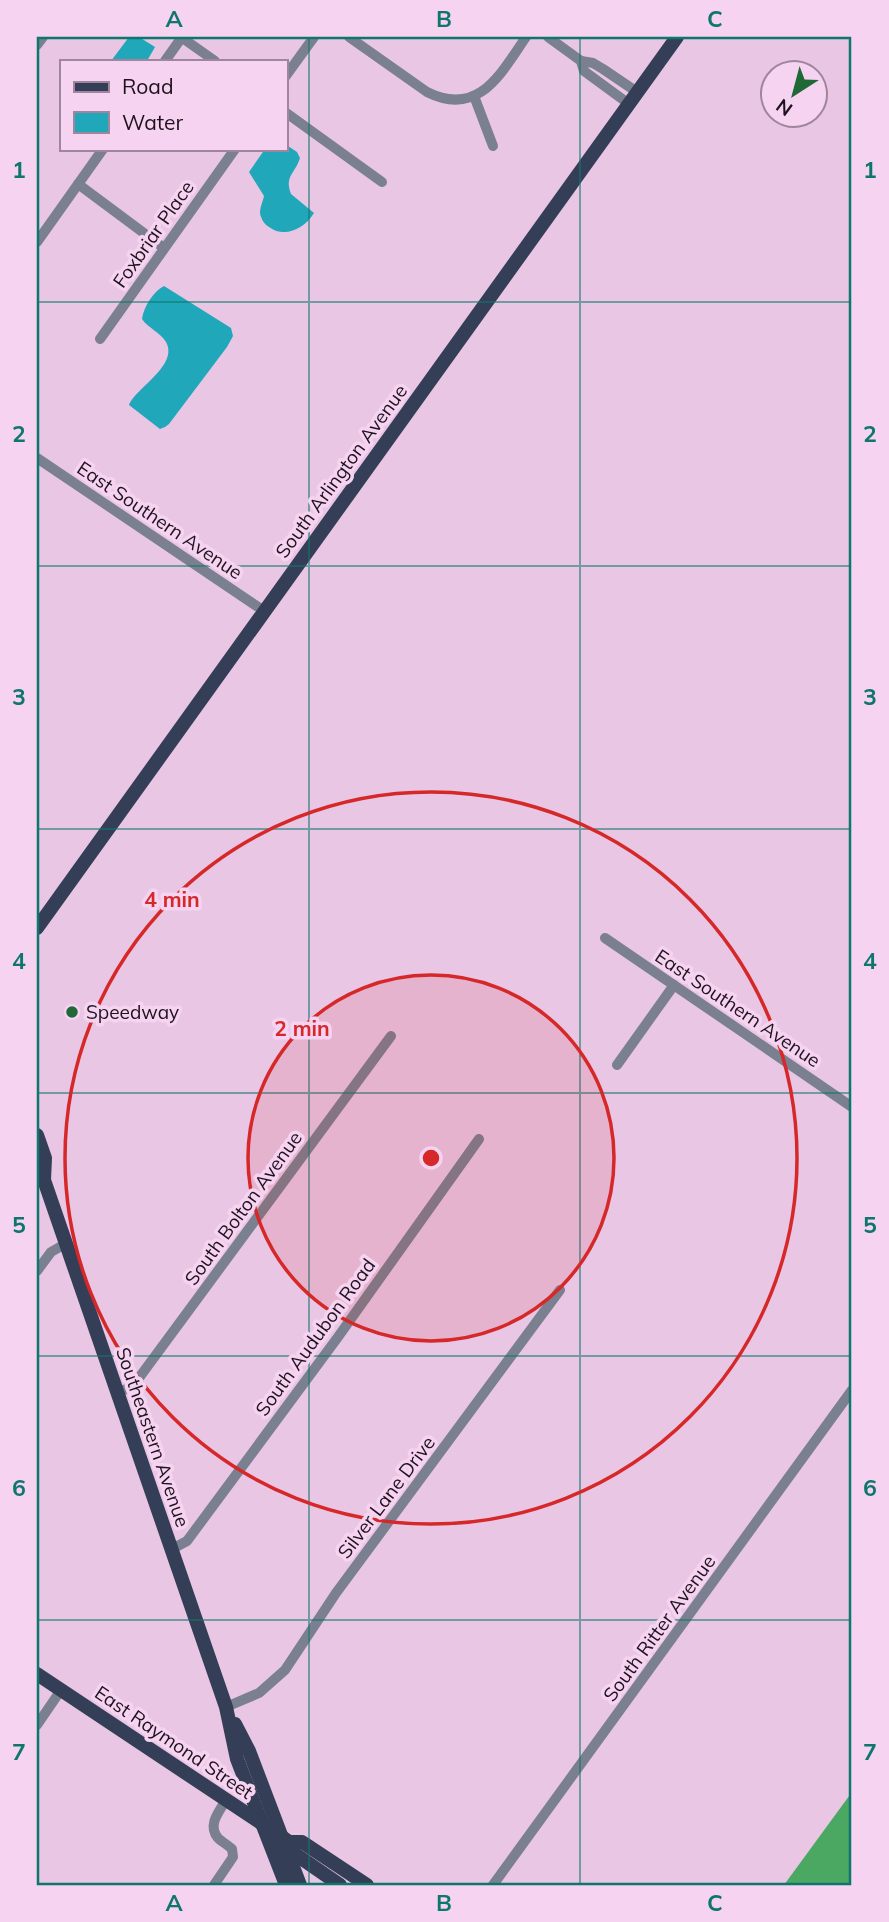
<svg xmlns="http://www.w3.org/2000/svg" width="889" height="1922" font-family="Mulish,sans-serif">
<rect width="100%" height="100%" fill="#e8c6e4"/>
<path fill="#4aa862" d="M 852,1792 L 852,1885 L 784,1885 Z"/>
<g fill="#20a7ba">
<path d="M 129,37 L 139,37 L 155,47 L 147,61 L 111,61 Z"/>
<path d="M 285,144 L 297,152 L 300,158 C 295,174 284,176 291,194 L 314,213 C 305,228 285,239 269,227 C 264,224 261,219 260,213 C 260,207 263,201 264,196 L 249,172 L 265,149 L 285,149 Z"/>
<path d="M 164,286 L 231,328 L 233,336 L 227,347 L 169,424 L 165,427 L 160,429 L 129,405 C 136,388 179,365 166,342 C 160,332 148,328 142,319 C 144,306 153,292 164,286 Z"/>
</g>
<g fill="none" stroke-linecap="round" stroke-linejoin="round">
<g stroke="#7a8090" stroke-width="10">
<path d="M 181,37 L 215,61"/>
<path d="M 349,37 L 427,92 C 479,118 501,73 526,37"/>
<path d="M 548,37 L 581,61 L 593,63 L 603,69 L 637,92"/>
<path d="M 37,45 L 43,37"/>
<path d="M 165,61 L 182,37"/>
<path d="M 581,61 L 584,71 L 629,104"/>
<path d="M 285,77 L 314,37"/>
<path d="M 474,96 L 493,146"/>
<path d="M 285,112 L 382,182"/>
<path d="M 78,184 L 164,248"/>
<path d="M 37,242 L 103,149"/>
<path d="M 100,339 L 235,149"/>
<path d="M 37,458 L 264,611"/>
<path d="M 605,938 L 852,1107"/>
<path d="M 617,1065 L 674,985"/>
<path d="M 37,1271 L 51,1252 L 65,1244"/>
<path d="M 117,1393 L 133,1386 L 391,1036"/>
<path d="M 172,1549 L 187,1541 L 338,1337 L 479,1139"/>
<path d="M 226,1707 L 259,1693 L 285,1670 L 336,1593 L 560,1290"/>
<path d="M 37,1725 L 61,1690"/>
<path d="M 214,1885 L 233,1857 L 232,1849 C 228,1845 222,1842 218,1838 C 207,1825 219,1812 226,1800"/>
<path d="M 493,1885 L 852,1390"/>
</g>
<g stroke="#353e57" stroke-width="14">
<path d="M 37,928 L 677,37"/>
<path d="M 37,1135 L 45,1158 L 44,1180"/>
<path d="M 37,1170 L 44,1180 L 226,1707 L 237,1759 L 286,1885"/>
<path d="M 37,1674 L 282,1837 L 289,1842 L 295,1854 L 340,1885"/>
<path d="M 235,1724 L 249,1751 L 300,1885"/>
<path d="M 289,1842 L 302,1842 L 367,1885"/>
</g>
</g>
<path fill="none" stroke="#0f766e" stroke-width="2" stroke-opacity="0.55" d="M 309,37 L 309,1885M 580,37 L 580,1885M 37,302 L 852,302M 37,566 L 852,566M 37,829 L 852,829M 37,1093 L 852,1093M 37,1356 L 852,1356M 37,1620 L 852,1620"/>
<circle cx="431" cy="1158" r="183" fill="#d62828" fill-opacity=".12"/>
<g fill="none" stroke="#d62828" stroke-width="3.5">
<circle cx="431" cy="1158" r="183"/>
<circle cx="431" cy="1158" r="366"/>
</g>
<circle fill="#206835" stroke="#f5d3f1" stroke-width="2.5" cx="72" cy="1012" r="7"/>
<g text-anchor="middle" stroke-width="7" stroke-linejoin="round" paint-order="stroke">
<g font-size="19" fill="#1e131d" stroke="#f5d3f1">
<text transform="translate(153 234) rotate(-55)" y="7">Foxbriar Place</text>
<text transform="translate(341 471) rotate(-54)" y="7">South Arlington Avenue</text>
<text transform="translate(160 520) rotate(34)" y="7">East Southern Avenue</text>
<text transform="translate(738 1008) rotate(34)" y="7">East Southern Avenue</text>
<text transform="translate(243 1208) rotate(-54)" y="7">South Bolton Avenue</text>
<text transform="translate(315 1337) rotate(-54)" y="7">South Audubon Road</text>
<text transform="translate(153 1437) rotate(71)" y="7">Southeastern Avenue</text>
<text transform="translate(386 1497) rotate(-53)" y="7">Silver Lane Drive</text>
<text transform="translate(659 1628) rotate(-54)" y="7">South Ritter Avenue</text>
<text transform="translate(174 1742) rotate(34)" y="7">East Raymond Street</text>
</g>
<g font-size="19" fill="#1e131d" stroke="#f5d3f1" text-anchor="start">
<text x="86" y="1019">Speedway</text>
</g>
</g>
<circle cx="431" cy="1158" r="10" fill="#d62828" stroke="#f5d3f1" stroke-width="3.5"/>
<g font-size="21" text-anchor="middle" font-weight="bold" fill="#d62828" stroke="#f5d3f1" stroke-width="7" stroke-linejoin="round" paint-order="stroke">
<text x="172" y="907">4 min</text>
<text x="302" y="1036">2 min</text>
</g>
<rect width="889" height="1922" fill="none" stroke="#f5d3f1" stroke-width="77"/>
<rect x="60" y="60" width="228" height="91" fill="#f5d3f1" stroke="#9f869c" stroke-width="2"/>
<rect x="74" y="82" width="35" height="10" fill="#353e57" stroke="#9f869c" stroke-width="2"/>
<text x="122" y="94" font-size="21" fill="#1e131d">Road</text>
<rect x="74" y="112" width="35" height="21" fill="#20a7ba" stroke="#9f869c" stroke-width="2"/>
<text x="122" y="130" font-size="21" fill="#1e131d">Water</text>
<g transform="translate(794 94) rotate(216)"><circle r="33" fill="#f5d3f1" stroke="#9f869c" stroke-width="2"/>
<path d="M0-5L12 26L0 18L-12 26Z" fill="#206835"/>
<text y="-10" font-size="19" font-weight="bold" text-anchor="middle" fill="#1e131d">N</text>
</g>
<rect x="38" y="38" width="812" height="1846" fill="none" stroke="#0f766e" stroke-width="2.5"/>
<g font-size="23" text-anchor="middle" font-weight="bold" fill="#0f766e">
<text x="174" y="27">A</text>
<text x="444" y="27">B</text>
<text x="715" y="27">C</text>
<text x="19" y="178">1</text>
<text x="870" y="178">1</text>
<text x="19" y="442">2</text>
<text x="870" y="442">2</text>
<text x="19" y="705">3</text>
<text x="870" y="705">3</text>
<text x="19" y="969">4</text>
<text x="870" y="969">4</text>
<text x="19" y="1233">5</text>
<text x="870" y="1233">5</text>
<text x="19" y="1496">6</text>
<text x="870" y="1496">6</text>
<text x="19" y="1760">7</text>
<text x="870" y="1760">7</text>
<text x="174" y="1911">A</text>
<text x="444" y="1911">B</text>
<text x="715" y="1911">C</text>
</g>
</svg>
